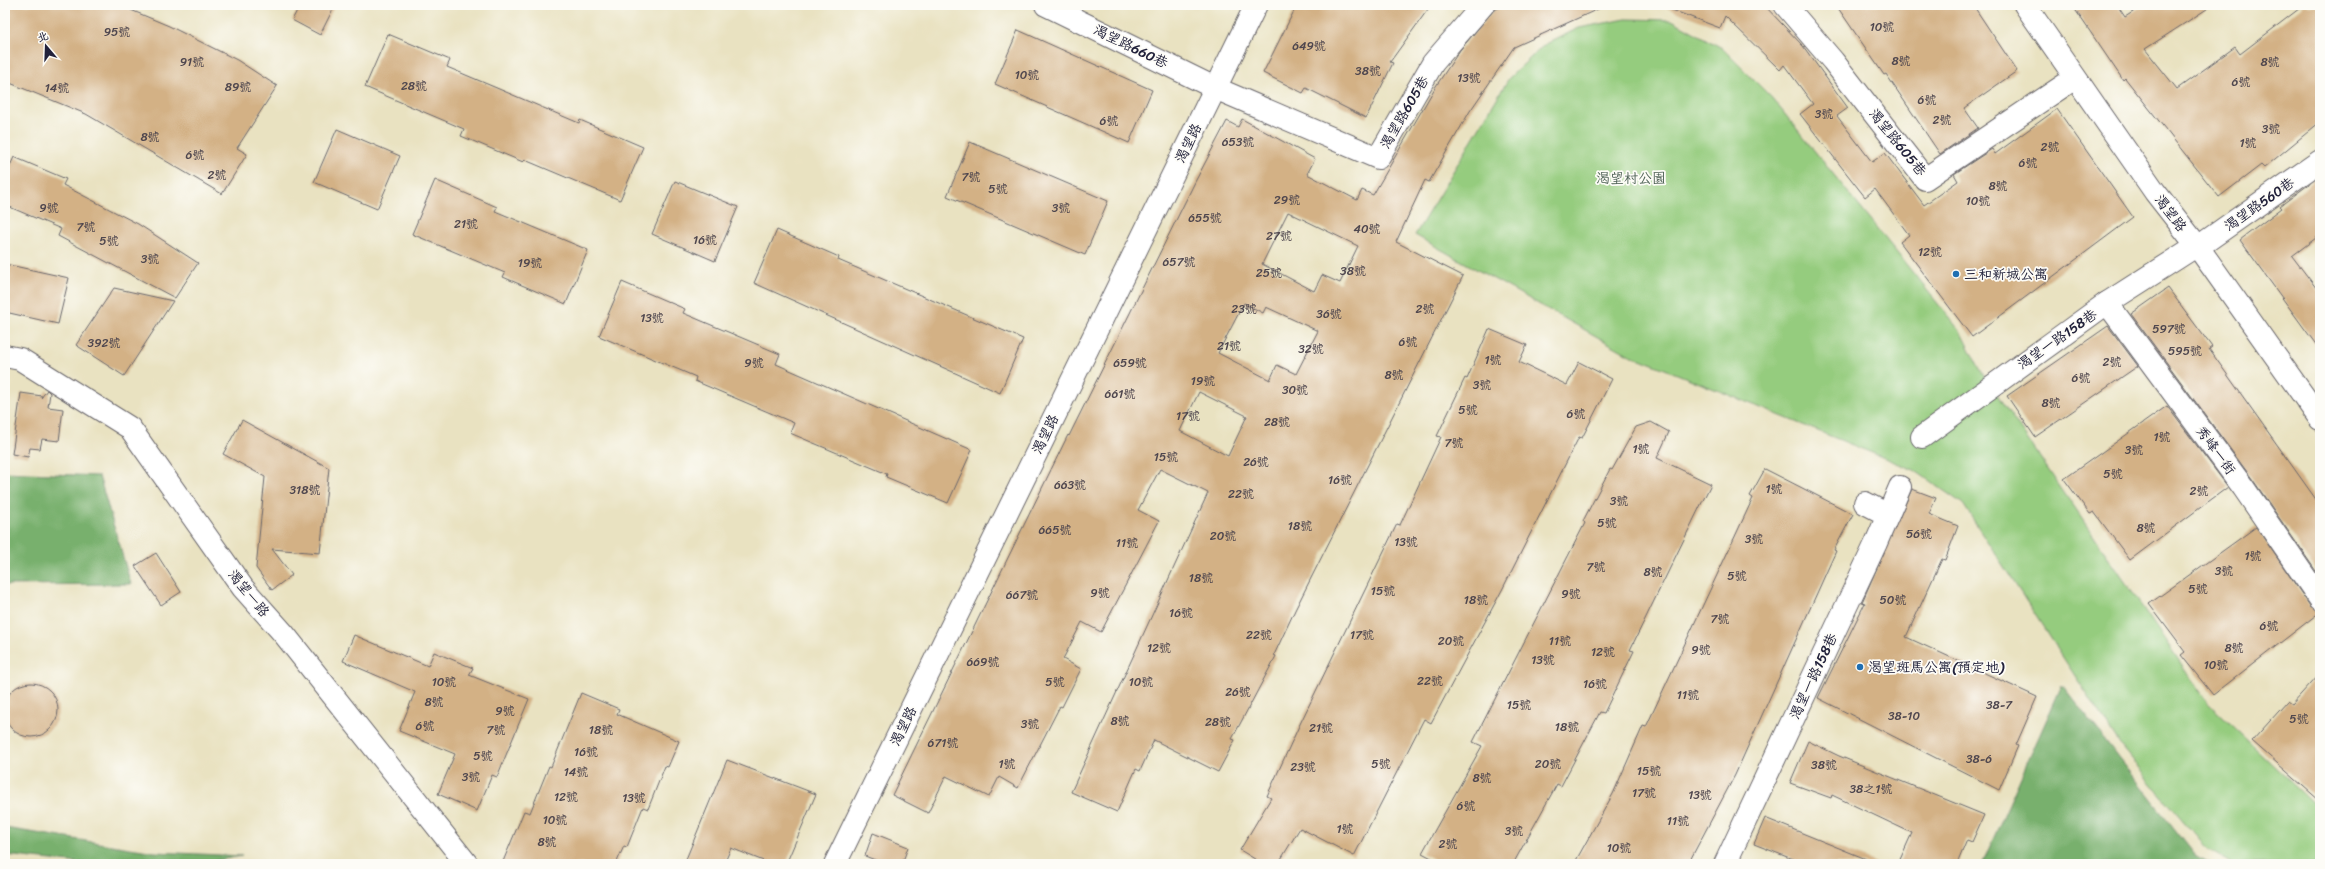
<svg xmlns="http://www.w3.org/2000/svg" width="2325" height="869" font-family="Sriracha,'LXGW WenKai TC',sans-serif">
<rect width="100%" height="100%" fill="#fdfcf7"/>
<filter id="ink" filterUnits="userSpaceOnUse"><feTurbulence type="fractalNoise" baseFrequency=".025" numOctaves="2"/><feDisplacementMap in="SourceGraphic" scale="8" xChannelSelector="R" yChannelSelector="G"/><feConvolveMatrix kernelMatrix="1 2 1 2 8 2 1 2 1" color-interpolation-filters="sRGB"/></filter>
<filter id="wash" filterUnits="userSpaceOnUse"><feTurbulence type="fractalNoise" baseFrequency=".012" numOctaves="4" result="noise"/><feDisplacementMap in="SourceGraphic" scale="16" xChannelSelector="R" yChannelSelector="G"/><feGaussianBlur stdDeviation="0.9" result="paint"/><feColorMatrix in="noise" values="0 0 0 0 0 0 0 0 0 0 0 0 0 0 0 0 0 1.4 0 .05"/><feComposite in="paint" operator="in"/></filter>
<g filter="url(#wash)">
<rect width="100%" height="100%" fill="#e9e2c1"/>
<path fill="#95cc7e" stroke="#5c775c" d="M 1626,19 L 1672,20 L 1722,48 L 1771,97 L 1960,331 L 1980,370 L 2208,703 L 2320,810 L 2320,864 L 2232,864 L 2207,849 L 2122,748 L 1963,504 L 1914,470 L 1628,354 L 1415,235 L 1509,78 L 1544,45 L 1579,28 Z"/>
<g fill="#78b06d" stroke="#4d6954">
<path d="M 5,472 L 99,476 L 131,584 L 5,585 Z"/>
<path d="M 2062,685 L 2195,855 L 2210,864 L 1982,864 Z"/>
<path d="M 5,828 L 155,852 L 242,856 L 196,864 L 89,864 L 5,855 Z"/>
</g>
<g id="blocks">
<g fill="#d3b185" fill-rule="evenodd">
<path d="M 5,5 L 119,5 L 169,26 L 237,60 L 277,86 L 237,148 L 247,154 L 222,194 L 86,114 L 5,81 Z"/>
<path d="M 300,5 L 335,5 L 320,35 L 292,20 Z"/>
<path d="M 1297,5 L 1431,5 L 1390,62 L 1393,63 L 1366,118 L 1306,88 L 1303,93 L 1263,73 Z"/>
<path d="M 1505,5 L 1607,5 L 1514,47 L 1470,111 L 1429,182 L 1425,180 L 1396,242 L 1463,276 L 1295,610 L 1274,655 L 1276,656 L 1232,739 L 1235,740 L 1218,772 L 1154,740 L 1140,771 L 1136,769 L 1117,812 L 1071,792 L 1208,493 L 1160,469 L 1138,510 L 1159,521 L 1101,632 L 1082,622 L 1063,659 L 1081,669 L 1062,707 L 1060,706 L 1018,788 L 999,777 L 989,797 L 946,776 L 928,813 L 892,795 L 1068,435 L 1069,436 L 1195,182 L 1227,121 L 1238,127 L 1242,119 L 1315,159 L 1307,174 L 1357,200 L 1362,190 L 1373,195 L 1436,86 L 1460,50 L 1494,10 ZM 1288,212 L 1358,246 L 1340,283 L 1322,275 L 1314,291 L 1262,264 ZM 1244,303 L 1263,313 L 1266,307 L 1318,331 L 1296,374 L 1277,365 L 1270,380 L 1218,353 ZM 1199,392 L 1247,416 L 1228,456 L 1180,431 Z"/>
<path d="M 1665,5 L 1764,5 L 1803,46 L 1848,108 L 1837,116 L 1872,162 L 1885,153 L 1924,205 L 1958,181 L 1954,174 L 1992,149 L 1995,154 L 2057,109 L 2133,217 L 1972,337 L 1900,242 L 1909,235 L 1875,189 L 1865,197 L 1800,114 L 1813,104 L 1784,65 L 1780,70 L 1725,16 L 1720,28 L 1664,7 Z"/>
<path d="M 1836,5 L 1973,5 L 2017,71 L 1964,108 L 1978,128 L 1940,154 L 1886,74 L 1884,75 Z"/>
<path d="M 2072,5 L 2117,5 L 2125,17 L 2144,5 L 2213,5 L 2145,49 L 2177,89 L 2235,47 L 2240,54 L 2304,5 L 2320,5 L 2320,122 L 2264,168 L 2261,165 L 2219,197 L 2125,78 L 2123,80 Z"/>
<path d="M 1018,30 L 1152,90 L 1129,143 L 995,84 Z"/>
<path d="M 388,34 L 450,60 L 447,67 L 579,123 L 580,120 L 643,147 L 620,200 L 525,160 L 523,162 L 461,136 L 464,129 L 365,87 Z"/>
<path d="M 337,129 L 400,156 L 377,209 L 314,182 Z"/>
<path d="M 970,142 L 1108,201 L 1085,255 L 947,196 Z"/>
<path d="M 14,157 L 66,179 L 63,185 L 138,224 L 198,263 L 175,298 L 58,236 L 61,229 L 5,205 L 5,177 Z"/>
<path d="M 2320,176 L 2320,235 L 2292,256 L 2320,293 L 2320,350 L 2240,240 L 2282,208 L 2280,206 Z"/>
<path d="M 435,180 L 497,207 L 495,211 L 588,250 L 566,304 L 503,277 L 505,273 L 412,234 Z"/>
<path d="M 675,181 L 738,207 L 715,261 L 652,234 Z"/>
<path d="M 777,230 L 839,257 L 838,260 L 1023,339 L 1000,393 L 754,283 Z"/>
<path d="M 5,264 L 69,278 L 58,324 L 5,312 Z"/>
<path d="M 622,282 L 685,309 L 683,313 L 780,354 L 776,364 L 972,450 L 948,503 L 886,477 L 887,474 L 790,433 L 794,423 L 695,381 L 696,377 L 599,336 Z"/>
<path d="M 114,288 L 173,301 L 124,376 L 76,345 Z"/>
<path d="M 2168,288 L 2212,347 L 2209,349 L 2320,505 L 2320,577 L 2253,480 L 2131,314 Z"/>
<path d="M 2108,326 L 2138,366 L 2035,437 L 2007,396 Z"/>
<path d="M 1489,329 L 1527,345 L 1519,362 L 1567,385 L 1579,362 L 1612,379 L 1582,438 L 1579,437 L 1502,590 L 1431,723 L 1424,719 L 1354,856 L 1300,828 L 1278,864 L 1263,864 L 1240,850 L 1271,798 L 1267,796 L 1299,726 L 1397,524 L 1400,525 L 1441,437 L 1437,436 L 1465,378 L 1467,379 Z"/>
<path d="M 47,390 L 50,393 L 48,407 L 63,409 L 59,441 L 42,439 L 40,449 L 30,448 L 28,457 L 12,454 L 21,393 L 42,396 L 41,398 Z"/>
<path d="M 2167,406 L 2228,487 L 2130,560 L 2094,512 L 2090,514 L 2064,479 Z"/>
<path d="M 242,420 L 329,468 L 320,553 L 272,549 L 292,575 L 272,590 L 256,568 L 265,477 L 223,454 Z"/>
<path d="M 1651,422 L 1669,432 L 1657,458 L 1711,484 L 1630,650 L 1634,651 L 1604,713 L 1600,712 L 1561,786 L 1557,784 L 1513,864 L 1443,864 L 1422,853 L 1482,746 L 1473,742 L 1585,523 L 1583,521 L 1610,469 L 1612,470 L 1636,427 Z"/>
<path d="M 1765,469 L 1853,514 L 1834,550 L 1836,551 L 1735,775 L 1688,864 L 1574,864 L 1613,794 L 1643,726 L 1646,727 L 1753,498 L 1750,496 Z"/>
<path d="M 1912,489 L 1936,498 L 1929,514 L 1958,526 L 1945,560 L 1942,559 L 1906,637 L 2037,697 L 2016,745 L 2018,746 L 1999,790 L 1818,698 L 1865,603 L 1862,602 Z"/>
<path d="M 2256,527 L 2310,606 L 2320,612 L 2213,695 L 2181,655 L 2185,652 L 2149,604 Z"/>
<path d="M 156,553 L 181,592 L 161,605 L 135,566 Z"/>
<path d="M 354,635 L 428,666 L 434,652 L 473,668 L 469,675 L 529,699 L 497,777 L 492,775 L 477,811 L 438,794 L 455,754 L 399,731 L 415,692 L 343,661 Z"/>
<path d="M 2320,673 L 2320,801 L 2252,741 L 2288,701 L 2292,704 Z"/>
<circle cx="31" cy="710" r="27"/>
<path d="M 581,693 L 619,709 L 617,714 L 679,741 L 668,767 L 665,766 L 648,809 L 643,807 L 627,847 L 624,846 L 616,864 L 502,864 L 524,811 L 530,813 L 549,766 L 551,767 Z"/>
<path d="M 1808,741 L 1839,756 L 1984,815 L 1972,842 L 1967,840 L 1957,864 L 1898,864 L 1912,833 L 1832,795 L 1831,798 L 1790,783 Z"/>
<path d="M 727,760 L 816,794 L 786,864 L 771,864 L 731,848 L 724,864 L 684,864 Z"/>
<path d="M 1765,818 L 1876,863 L 1876,864 L 1805,864 L 1754,844 Z"/>
<path d="M 873,833 L 908,847 L 902,864 L 885,864 L 865,856 Z"/>
</g>
</g>
</g>
<g filter="url(#ink)">
<use href="#blocks" fill-opacity="0" stroke="#68656a" stroke-width="1"/>
<g fill="none" stroke-linecap="round" stroke-linejoin="round">
<defs>
<g id="street">
<path d="M 1046,5 L 1215,88 L 1378,158 L 1433,63 L 1483,5"/>
<path d="M 1785,5 L 1833,61 L 1925,179 L 2075,78"/>
<path d="M 2025,5 L 2155,192 L 2198,247 L 2320,419"/>
<path d="M 2198,247 L 2320,161"/>
<path d="M 2107,303 L 2243,487 L 2320,599"/>
<path d="M 5,356 L 20,359 L 130,428 L 243,588 L 284,634 L 467,864"/>
<path d="M 1922,437 L 2107,303 L 2196,246"/>
<path d="M 1865,503 L 1888,515"/>
<path d="M 835,864 L 1256,5"/>
<path d="M 1725,864 L 1876,543 L 1900,487"/>
</g>
</defs>
<use href="#street" stroke="#68656a" stroke-width="24"/>
<use href="#street" stroke="#fff" stroke-width="22"/>
</g>
</g>
<g fill="#1f6fb2" stroke="#fdfcf7" stroke-width="1.5">
<circle cx="1956" cy="274" r="4"/>
<circle cx="1860" cy="667" r="4"/>
</g>
<g text-anchor="middle" stroke-width="3.5" stroke-linejoin="round" paint-order="stroke">
<g font-size="12" fill="#4e464e">
<text x="1882" y="31">10號</text>
<text x="117" y="36">95號</text>
<text x="1309" y="50">649號</text>
<text x="1901" y="65">8號</text>
<text x="192" y="66">91號</text>
<text x="2270" y="66">8號</text>
<text x="1368" y="75">38號</text>
<text x="1027" y="79">10號</text>
<text x="1469" y="82">13號</text>
<text x="2241" y="86">6號</text>
<text x="414" y="90">28號</text>
<text x="238" y="91">89號</text>
<text x="57" y="92">14號</text>
<text x="1927" y="104">6號</text>
<text x="1824" y="118">3號</text>
<text x="1942" y="124">2號</text>
<text x="1109" y="125">6號</text>
<text x="2271" y="133">3號</text>
<text x="150" y="141">8號</text>
<text x="1238" y="146">653號</text>
<text x="2248" y="147">1號</text>
<text x="2050" y="151">2號</text>
<text x="195" y="159">6號</text>
<text x="2028" y="167">6號</text>
<text x="217" y="179">2號</text>
<text x="971" y="181">7號</text>
<text x="1998" y="190">8號</text>
<text x="998" y="193">5號</text>
<text x="1287" y="204">29號</text>
<text x="1978" y="205">10號</text>
<text x="49" y="212">9號</text>
<text x="1061" y="212">3號</text>
<text x="1205" y="222">655號</text>
<text x="466" y="228">21號</text>
<text x="86" y="231">7號</text>
<text x="1367" y="233">40號</text>
<text x="1279" y="240">27號</text>
<text x="705" y="244">16號</text>
<text x="109" y="245">5號</text>
<text x="1930" y="256">12號</text>
<text x="150" y="263">3號</text>
<text x="1179" y="266">657號</text>
<text x="530" y="267">19號</text>
<text x="1353" y="275">38號</text>
<text x="1269" y="277">25號</text>
<text x="1244" y="313">23號</text>
<text x="1425" y="313">2號</text>
<text x="1329" y="318">36號</text>
<text x="652" y="322">13號</text>
<text x="2169" y="333">597號</text>
<text x="1408" y="346">6號</text>
<text x="104" y="347">392號</text>
<text x="1229" y="350">21號</text>
<text x="1311" y="353">32號</text>
<text x="2185" y="355">595號</text>
<text x="1493" y="364">1號</text>
<text x="2112" y="366">2號</text>
<text x="754" y="367">9號</text>
<text x="1130" y="367">659號</text>
<text x="1394" y="379">8號</text>
<text x="2081" y="382">6號</text>
<text x="1203" y="385">19號</text>
<text x="1482" y="389">3號</text>
<text x="1295" y="394">30號</text>
<text x="1120" y="398">661號</text>
<text x="2051" y="407">8號</text>
<text x="1468" y="414">5號</text>
<text x="1576" y="418">6號</text>
<text x="1188" y="420">17號</text>
<text x="1277" y="426">28號</text>
<text x="2162" y="441">1號</text>
<text x="1454" y="447">7號</text>
<text x="1641" y="453">1號</text>
<text x="2134" y="454">3號</text>
<text x="1166" y="461">15號</text>
<text x="1256" y="466">26號</text>
<text x="2113" y="478">5號</text>
<text x="1340" y="484">16號</text>
<text x="1070" y="489">663號</text>
<text x="1774" y="493">1號</text>
<text x="305" y="494">318號</text>
<text x="2199" y="495">2號</text>
<text x="1241" y="498">22號</text>
<text x="1619" y="505">3號</text>
<text x="1607" y="527">5號</text>
<text x="1300" y="530">18號</text>
<text x="2146" y="532">8號</text>
<text x="1055" y="534">665號</text>
<text x="1919" y="538">56號</text>
<text x="1223" y="540">20號</text>
<text x="1754" y="543">3號</text>
<text x="1406" y="546">13號</text>
<text x="1127" y="547">11號</text>
<text x="2253" y="560">1號</text>
<text x="1596" y="571">7號</text>
<text x="2224" y="575">3號</text>
<text x="1653" y="576">8號</text>
<text x="1737" y="580">5號</text>
<text x="1201" y="582">18號</text>
<text x="2198" y="593">5號</text>
<text x="1383" y="595">15號</text>
<text x="1100" y="597">9號</text>
<text x="1571" y="598">9號</text>
<text x="1022" y="599">667號</text>
<text x="1476" y="604">18號</text>
<text x="1893" y="604">50號</text>
<text x="1181" y="617">16號</text>
<text x="1720" y="623">7號</text>
<text x="2269" y="630">6號</text>
<text x="1259" y="639">22號</text>
<text x="1362" y="639">17號</text>
<text x="1451" y="645">20號</text>
<text x="1560" y="645">11號</text>
<text x="1159" y="652">12號</text>
<text x="2234" y="652">8號</text>
<text x="1701" y="654">9號</text>
<text x="1603" y="656">12號</text>
<text x="1543" y="664">13號</text>
<text x="983" y="666">669號</text>
<text x="2216" y="669">10號</text>
<text x="1430" y="685">22號</text>
<text x="444" y="686">10號</text>
<text x="1055" y="686">5號</text>
<text x="1141" y="686">10號</text>
<text x="1595" y="688">16號</text>
<text x="1238" y="696">26號</text>
<text x="1688" y="699">11號</text>
<text x="434" y="706">8號</text>
<text x="1519" y="709">15號</text>
<text x="1999" y="709">38-7</text>
<text x="505" y="715">9號</text>
<text x="1904" y="720">38-10</text>
<text x="2299" y="723">5號</text>
<text x="1120" y="725">8號</text>
<text x="1218" y="726">28號</text>
<text x="1030" y="728">3號</text>
<text x="425" y="730">6號</text>
<text x="1567" y="731">18號</text>
<text x="1321" y="732">21號</text>
<text x="496" y="734">7號</text>
<text x="601" y="734">18號</text>
<text x="943" y="747">671號</text>
<text x="586" y="756">16號</text>
<text x="483" y="760">5號</text>
<text x="1979" y="763">38-6</text>
<text x="1007" y="768">1號</text>
<text x="1381" y="768">5號</text>
<text x="1548" y="768">20號</text>
<text x="1824" y="769">38號</text>
<text x="1303" y="771">23號</text>
<text x="1649" y="775">15號</text>
<text x="576" y="776">14號</text>
<text x="471" y="781">3號</text>
<text x="1482" y="782">8號</text>
<text x="1871" y="793">38之1號</text>
<text x="1644" y="797">17號</text>
<text x="1700" y="799">13號</text>
<text x="566" y="801">12號</text>
<text x="634" y="802">13號</text>
<text x="1466" y="810">6號</text>
<text x="555" y="824">10號</text>
<text x="1678" y="825">11號</text>
<text x="1345" y="833">1號</text>
<text x="1514" y="835">3號</text>
<text x="547" y="846">8號</text>
<text x="1448" y="848">2號</text>
<text x="1619" y="852">10號</text>
</g>
<g font-size="14" fill="#22223b" stroke="#fdfcf7">
<text transform="translate(1131 46) rotate(26)" y="5">渴望路660巷</text>
<text transform="translate(1404 112) rotate(-60)" y="5">渴望路605巷</text>
<text transform="translate(1898 142) rotate(51)" y="5">渴望路605巷</text>
<text transform="translate(1188 143) rotate(-64)" y="5">渴望路</text>
<text transform="translate(2259 204) rotate(-35)" y="5">渴望路560巷</text>
<text transform="translate(2171 213) rotate(53)" y="5">渴望路</text>
<text transform="translate(2057 339) rotate(-35)" y="5">渴望一路158巷</text>
<text transform="translate(1045 434) rotate(-64)" y="5">渴望路</text>
<text transform="translate(2216 450) rotate(54)" y="5">秀峰一街</text>
<text transform="translate(249 593) rotate(51)" y="5">渴望一路</text>
<text transform="translate(1813 676) rotate(-65)" y="5">渴望一路158巷</text>
<text transform="translate(903 726) rotate(-64)" y="5">渴望路</text>
</g>
<g font-size="14" fill="#4a5e52" stroke="#fdfcf7">
<text x="1631" y="183">渴望村公園</text>
</g>
<g font-size="14" fill="#22223b" stroke="#fdfcf7" text-anchor="start">
<text x="1964" y="279">三和新城公寓</text>
<text x="1868" y="672">渴望斑馬公寓(預定地)</text>
</g>
</g>
<rect width="2325" height="869" fill="none" stroke="#fdfcf7" stroke-width="20"/>
<g transform="translate(46 46) rotate(341)" stroke="#fdfcf7" stroke-width="3" paint-order="stroke">
<path d="M0-3L7 15L0 10L-7 15Z" fill="#22223b"/>
<text y="-6" font-size="11" font-weight="bold" text-anchor="middle" fill="#22223b">北</text>
</g>
</svg>
